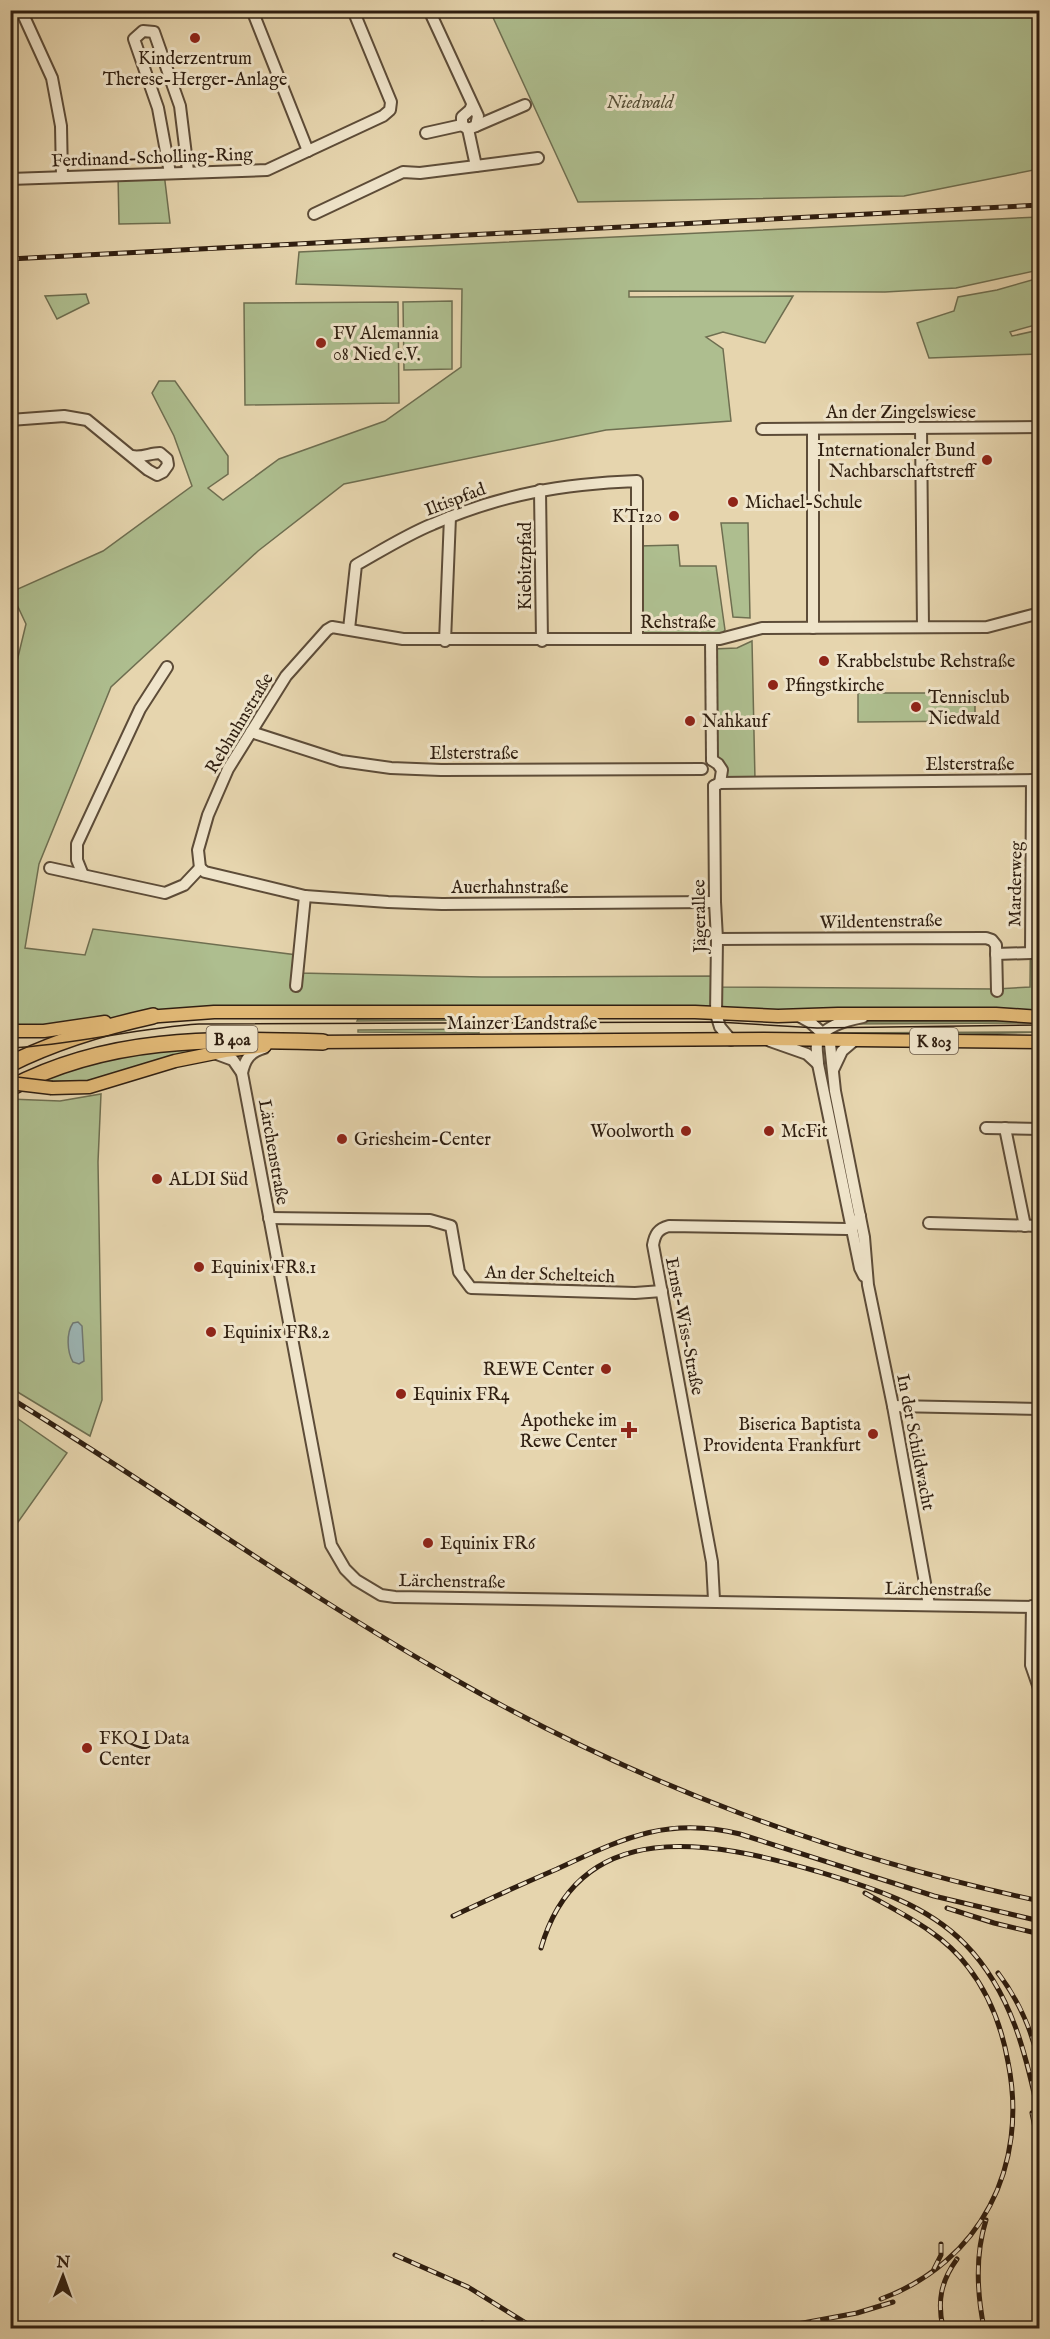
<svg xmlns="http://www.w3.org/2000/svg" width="1050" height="2339" font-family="'IM FELL English',serif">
<rect width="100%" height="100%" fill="#e6d5ae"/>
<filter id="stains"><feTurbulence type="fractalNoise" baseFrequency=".00333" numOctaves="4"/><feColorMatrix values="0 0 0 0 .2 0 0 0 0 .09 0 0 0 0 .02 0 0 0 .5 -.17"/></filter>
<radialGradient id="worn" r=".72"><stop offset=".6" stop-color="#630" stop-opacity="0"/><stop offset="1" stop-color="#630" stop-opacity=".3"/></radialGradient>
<g fill="#aebe8f" stroke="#6e6e50" stroke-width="1.5">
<path d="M 490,11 L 1039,11 L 1039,169 L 904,196 L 578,202 Z"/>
<path d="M 164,173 L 170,223 L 119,224 L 118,175 Z"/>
<path d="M 1039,217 L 1039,270 L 956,288 L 885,292 L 629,291 L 629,297 L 793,296 L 765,343 L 723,332 L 706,337 L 723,349 L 731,421 L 606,430 L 344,484 L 258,551 L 111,687 L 39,864 L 25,948 L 85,955 L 93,929 L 305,956 L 299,973 L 482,977 L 716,976 L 717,987 L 996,989 L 1030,987 L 1032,780 L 1039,780 L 1039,1017 L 267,1012 L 11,1031 L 10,690 L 26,624 L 11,592 L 103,551 L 192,486 L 174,436 L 152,393 L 159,381 L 175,381 L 228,456 L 228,474 L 208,488 L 223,500 L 279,459 L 385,421 L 461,367 L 462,289 L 296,284 L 299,252 Z"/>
<path d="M 1039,278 L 1039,324 L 1010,332 L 1012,336 L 1039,330 L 1039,354 L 929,358 L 917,323 L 954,311 L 958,297 L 997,290 Z"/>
<path d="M 86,294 L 89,303 L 57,319 L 45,296 Z"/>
<path d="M 452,301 L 452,369 L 404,370 L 403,302 Z"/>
<path d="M 398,302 L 399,403 L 245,405 L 244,303 Z"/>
<path d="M 721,523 L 748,523 L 750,618 L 733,617 Z"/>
<path d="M 678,545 L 680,566 L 716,566 L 725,630 L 721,635 L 642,636 L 637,631 L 638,546 Z"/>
<path d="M 752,641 L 755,780 L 722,781 L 714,760 L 713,649 L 737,648 Z"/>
<path d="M 858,693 L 975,693 L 975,721 L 858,722 Z"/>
<path d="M 479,1016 L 479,1020 L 357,1021 L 358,1019 Z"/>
<path d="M 1040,1021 L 1039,1023 L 843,1024 L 854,1022 Z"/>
<path d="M 479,1029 L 479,1033 L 358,1032 L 358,1030 Z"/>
<path d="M 1040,1032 L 938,1035 L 836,1033 Z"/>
<path d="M 216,1047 L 180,1055 L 87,1081 L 33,1081 L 126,1054 Z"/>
<path d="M 101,1094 L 98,1162 L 102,1400 L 90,1436 L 11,1388 L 10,1099 L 60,1101 Z"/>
<path d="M 11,1414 L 67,1453 L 11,1532 Z"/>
</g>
<path fill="#9cb6b6" stroke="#707974" stroke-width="1.5" d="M 78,1322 L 82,1326 L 84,1361 L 79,1364 L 73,1362 C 67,1352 66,1333 73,1323 Z"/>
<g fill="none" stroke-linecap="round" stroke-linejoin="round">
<defs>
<g id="minor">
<path d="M 21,10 L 52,78 L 61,126 L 62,177"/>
<path d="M 252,10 L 308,151"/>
<path d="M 429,10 L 478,116 L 476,126 L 468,129 L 462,125 L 462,117 L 470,110 L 472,105"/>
<path d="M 476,126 L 525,105"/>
<path d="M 468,129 L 476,166 L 538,158"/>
<path d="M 426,133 L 462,125"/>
<path d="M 170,173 L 158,108 L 134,39 L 143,31 L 154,32 L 180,106 L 188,171"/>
<path d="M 10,179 L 267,170 L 383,116 L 390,110 L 391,102 L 353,10"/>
<path d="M 314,214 L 403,172 L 420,173 L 476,166"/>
<path d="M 10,420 L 64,416 L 87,420 L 148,470 L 157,475 L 163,472 L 168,465 L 167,459 L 160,453 C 150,453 143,458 132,456"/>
<path d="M 921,428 L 923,627"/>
<path d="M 762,429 L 1040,427"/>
<path d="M 813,429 L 813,628"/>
<path d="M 540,490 L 542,641"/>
<path d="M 349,629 L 356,565 C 381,551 406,535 433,524 C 502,494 563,484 637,481 L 637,639"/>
<path d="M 711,639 L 712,760"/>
<path d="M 445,641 L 450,517"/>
<path d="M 251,732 L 341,761 L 391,768 L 441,770 L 702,769"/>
<path d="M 712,760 L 718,764 L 722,770 L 720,783"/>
<path d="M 714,786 L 720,783 L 1040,780"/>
<path d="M 714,786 L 715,902 L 717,939 L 716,1014 L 720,1027 L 731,1040"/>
<path d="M 50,868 L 165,893 L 184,885 L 200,868"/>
<path d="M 200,868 L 198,850 L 208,815 L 228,769 L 286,676 L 327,630 L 332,627 L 403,639 L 720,639 L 762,628 L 987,627 L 1040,613"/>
<path d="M 200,868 L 205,872 L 305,896 L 388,902 L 442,904 L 715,902"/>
<path d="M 83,875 L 77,860 L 77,844 L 140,709 L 167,667"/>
<path d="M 717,939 L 986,938 L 992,940 L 996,945 L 997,991"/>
<path d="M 996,954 L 1031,953 L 1032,780"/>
<path d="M 296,986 L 305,896"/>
<path d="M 799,1016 L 810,1022 L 821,1032 L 830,1044 L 835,1091 L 864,1237 L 868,1285 L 893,1406 L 929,1605"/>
<path d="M 863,1017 C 848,1020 821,1026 817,1044 C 816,1050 818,1057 818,1064 L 860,1268 L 864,1276"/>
<path d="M 770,1041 L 807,1054 L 818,1064"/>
<path d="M 264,1048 C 250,1052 245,1059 242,1073 L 331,1545 L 345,1569 L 356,1580 L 381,1595 L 395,1597 L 1040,1607"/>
<path d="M 214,1053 L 233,1060 L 242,1073"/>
<path d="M 833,1070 L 842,1051 L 855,1040"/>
<path d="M 986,1128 L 1040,1129"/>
<path d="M 1005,1128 L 1025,1226"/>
<path d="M 269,1218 L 430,1220 L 451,1226 L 459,1272 L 471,1288 L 635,1293 L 662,1291"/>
<path d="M 929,1223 L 1040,1226"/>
<path d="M 893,1406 L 1040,1409"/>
<path d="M 714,1600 L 712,1562 L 653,1245 C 655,1234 658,1229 669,1226 L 847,1229 L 852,1229 L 860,1216"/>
<path d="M 1032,1606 L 1031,1665 L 1040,1691"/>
</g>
<g id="major">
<path d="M 146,1017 L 214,1012 L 695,1012 L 778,1016 L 838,1014 L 996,1014 L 1040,1017"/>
<path d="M 10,1031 L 44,1031 L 105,1022"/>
<path d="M 315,1042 L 764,1039 L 1040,1042"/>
<path d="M 52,1088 L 89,1087 L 175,1061 L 225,1051 L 265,1046"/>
</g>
<g id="highway">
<path d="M 10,1064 C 56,1041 103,1027 153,1016"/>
<path d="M 10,1088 C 111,1035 213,1039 323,1042"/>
</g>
</defs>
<use href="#minor" stroke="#5d4c38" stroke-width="14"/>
<use href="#major" stroke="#2f1e10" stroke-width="15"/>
<use href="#highway" stroke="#2f1e10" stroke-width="18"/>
<use href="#minor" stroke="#efe4ca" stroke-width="10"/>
<use href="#major" stroke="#e3ba77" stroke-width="12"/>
<use href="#highway" stroke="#e3ba77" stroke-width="15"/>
<path stroke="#2f1e10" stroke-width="1.5" d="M 10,1048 C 74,1045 136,1028 199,1024 L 718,1022 L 817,1028 L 1040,1025"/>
<defs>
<g id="rail">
<path d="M 10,259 L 1040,205"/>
<path d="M 10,1398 C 160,1490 303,1594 456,1680 C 636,1783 837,1858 1040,1901"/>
<path d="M 865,1893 C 902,1914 942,1932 968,1967 C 989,1994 1002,2028 1008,2062 C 1029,2166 981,2262 881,2299"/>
<path d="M 947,1908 L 994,1923 L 1040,1934"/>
<path d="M 453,1916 C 487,1900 522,1884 557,1869 C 622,1839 666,1816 740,1834 L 934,1896 L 1040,1921"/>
<path d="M 541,1948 C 580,1814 712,1841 816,1871 C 869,1887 925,1903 965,1944 C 1012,1992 1027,2057 1040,2121"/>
<path d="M 998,1973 C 1020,2002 1032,2031 1040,2066"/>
<path d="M 1032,2113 L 1040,2153"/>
<path d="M 395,2255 L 468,2287 L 534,2328"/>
<path d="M 934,2269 L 941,2255 L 941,2244"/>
<path d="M 482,2323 L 501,2328"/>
<path d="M 776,2328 L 857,2313 L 893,2302"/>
<path d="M 943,2328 C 937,2301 941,2281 957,2259"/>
<path d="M 984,2328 C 977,2293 975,2255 986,2220"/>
</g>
</defs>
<use href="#rail" stroke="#2f1e10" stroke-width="5"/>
<use href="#rail" stroke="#efe4ca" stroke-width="3" stroke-dasharray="9" stroke-linecap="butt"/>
<defs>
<path id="major-bridge" d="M 10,1083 L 52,1088"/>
</defs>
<use href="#major-bridge" stroke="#2f1e10" stroke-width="15" stroke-linecap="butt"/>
<use href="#major-bridge" stroke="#e3ba77" stroke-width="12"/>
</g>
<g fill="#8f2418" stroke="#efe4ca" stroke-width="2">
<circle cx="195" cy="38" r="6"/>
<circle cx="321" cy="343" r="6"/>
<circle cx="987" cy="460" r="6"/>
<circle cx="733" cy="502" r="6"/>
<circle cx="674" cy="516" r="6"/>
<circle cx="824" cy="661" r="6"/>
<circle cx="773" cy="685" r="6"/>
<circle cx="916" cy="707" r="6"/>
<circle cx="690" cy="721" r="6"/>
<circle cx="686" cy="1131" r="6"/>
<circle cx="769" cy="1131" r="6"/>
<circle cx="342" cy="1139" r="6"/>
<circle cx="157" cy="1179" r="6"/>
<circle cx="199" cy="1267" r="6"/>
<circle cx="211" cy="1332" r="6"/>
<circle cx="606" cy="1369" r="6"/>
<circle cx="401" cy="1394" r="6"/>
<path d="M626 1421h6v6h6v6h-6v6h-6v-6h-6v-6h6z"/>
<circle cx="873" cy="1434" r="6"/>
<circle cx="428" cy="1543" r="6"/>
<circle cx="87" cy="1748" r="6"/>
</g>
<g text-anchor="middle" stroke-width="6" stroke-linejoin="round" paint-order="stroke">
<g fill="#efe4ca" stroke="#695948" stroke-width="1.5">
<rect x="206.5" y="1026" width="51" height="26" rx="4.5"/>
<rect x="910" y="1028" width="48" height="26" rx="4.5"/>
</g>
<g font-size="16" font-weight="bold" fill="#2f1e10">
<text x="232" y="1045">B 40a</text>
<text x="934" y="1047">K 803</text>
</g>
<g font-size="18" fill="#2f1e10" stroke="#efe4ca" text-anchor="start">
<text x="195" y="64" text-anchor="middle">Kinderzentrum<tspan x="195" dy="21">Therese-Herger-Anlage</tspan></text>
<text x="333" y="339">FV Alemannia<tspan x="333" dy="21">08 Nied e.V.</tspan></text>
<text x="975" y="456" text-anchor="end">Internationaler Bund<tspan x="975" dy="21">Nachbarschaftstreff</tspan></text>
<text x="745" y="508">Michael-Schule</text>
<text x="662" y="522" text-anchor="end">KT120</text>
<text x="836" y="667">Krabbelstube Rehstraße</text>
<text x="785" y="691">Pfingstkirche</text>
<text x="928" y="703">Tennisclub<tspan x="928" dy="21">Niedwald</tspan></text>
<text x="702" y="727">Nahkauf</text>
<text x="674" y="1137" text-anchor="end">Woolworth</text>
<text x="781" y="1137">McFit</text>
<text x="354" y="1145">Griesheim-Center</text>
<text x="169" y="1185">ALDI Süd</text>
<text x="211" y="1273">Equinix FR8.1</text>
<text x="223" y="1338">Equinix FR8.2</text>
<text x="594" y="1375" text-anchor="end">REWE Center</text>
<text x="413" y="1400">Equinix FR4</text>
<text x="617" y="1426" text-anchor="end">Apotheke im<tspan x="617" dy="21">Rewe Center</tspan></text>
<text x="861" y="1430" text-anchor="end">Biserica Baptista<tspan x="861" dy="21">Providenta Frankfurt</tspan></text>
<text x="440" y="1549">Equinix FR6</text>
<text x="99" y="1744">FKQ I Data<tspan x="99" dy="21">Center</tspan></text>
</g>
<g font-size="18" font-style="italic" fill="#554e36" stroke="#efe4ca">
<text x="640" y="108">Niedwald</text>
</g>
<g font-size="18" fill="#2f1e10" stroke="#efe4ca">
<text transform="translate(152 157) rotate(-2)" y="6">Ferdinand-Scholling-Ring</text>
<text x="901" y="418">An der Zingelswiese</text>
<text transform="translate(455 499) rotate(-21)" y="6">Iltispfad</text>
<text transform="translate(525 566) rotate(-90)" y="6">Kiebitzpfad</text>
<text x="678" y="628">Rehstraße</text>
<text transform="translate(239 723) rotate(-59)" y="6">Rebhuhnstraße</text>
<text x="474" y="759">Elsterstraße</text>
<text x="970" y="770">Elsterstraße</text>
<text transform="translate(1015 884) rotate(-89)" y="6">Marderweg</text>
<text x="510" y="893">Auerhahnstraße</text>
<text transform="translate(699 916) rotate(-91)" y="6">Jägerallee</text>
<text transform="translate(881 921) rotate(-1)" y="6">Wildentenstraße</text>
<text x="522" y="1029">Mainzer Landstraße</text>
<text transform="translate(274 1152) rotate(80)" y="6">Lärchenstraße</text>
<text transform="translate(550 1274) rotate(2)" y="6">An der Schelteich</text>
<text transform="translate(685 1326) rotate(79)" y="6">Ernst-Wiss-Straße</text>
<text transform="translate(916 1442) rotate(79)" y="6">In der Schildwacht</text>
<text transform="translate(452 1581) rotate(1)" y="6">Lärchenstraße</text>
<text transform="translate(938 1589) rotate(1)" y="6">Lärchenstraße</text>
</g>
</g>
<rect width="1050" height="2339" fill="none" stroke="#e6d5ae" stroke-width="36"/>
<rect x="12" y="12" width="1026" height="2315" fill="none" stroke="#2f1e10" stroke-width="3"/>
<rect x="18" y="18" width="1014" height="2303" fill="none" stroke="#2f1e10" stroke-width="1.5"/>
<g transform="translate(63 2276) rotate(1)" stroke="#efe4ca" stroke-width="4.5" paint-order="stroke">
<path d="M0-4.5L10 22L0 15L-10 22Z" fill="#2f1e10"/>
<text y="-9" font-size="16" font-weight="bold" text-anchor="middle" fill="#2f1e10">N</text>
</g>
<rect width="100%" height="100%" filter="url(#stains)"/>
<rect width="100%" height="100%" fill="url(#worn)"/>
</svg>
